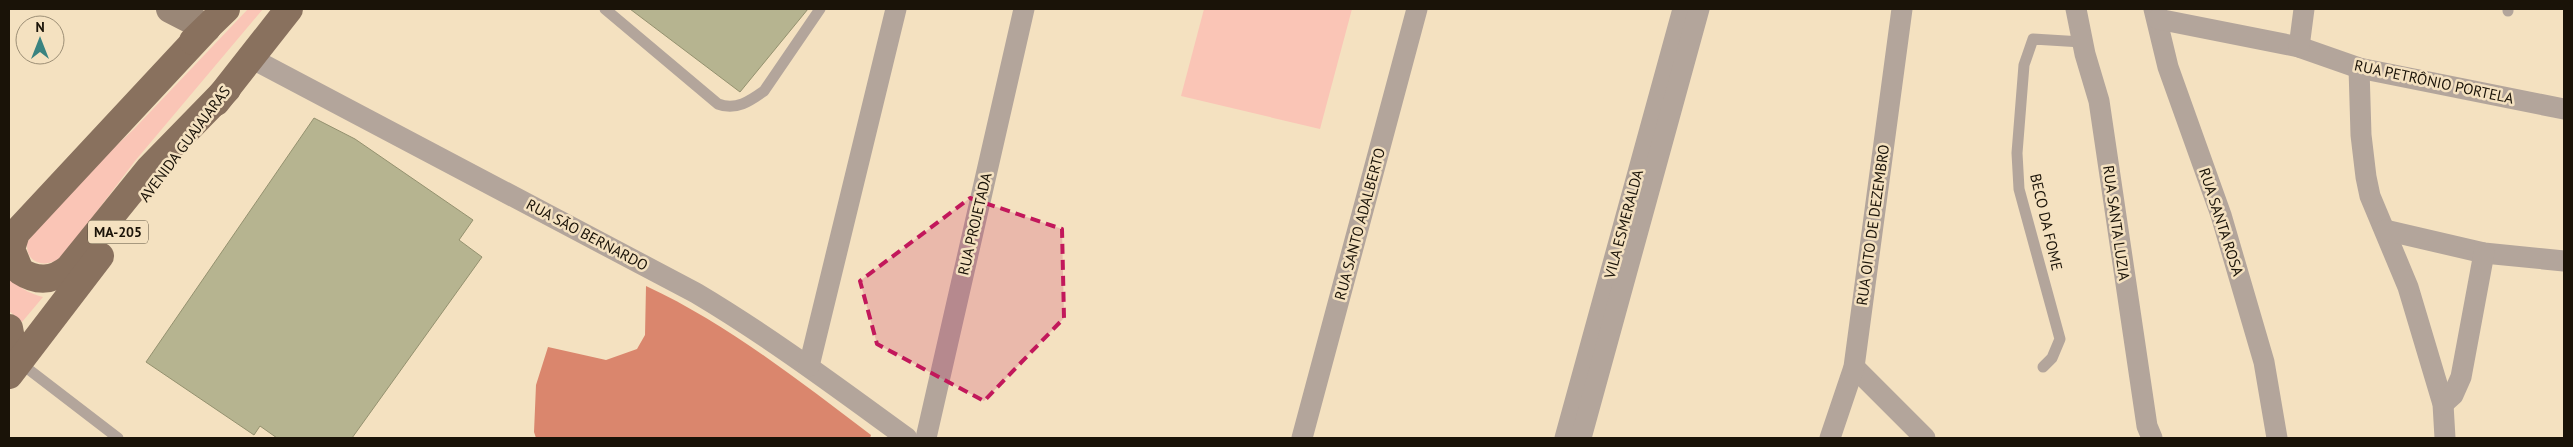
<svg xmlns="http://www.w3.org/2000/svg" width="2573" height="447" font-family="'PT Sans',sans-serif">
<rect width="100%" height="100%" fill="#f4e1c0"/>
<g fill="#fac5b6">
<path d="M 248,9 L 263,9 L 135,161 L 64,255 C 49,269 25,266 27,242 L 71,188 L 133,130 Z"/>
<path d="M 1204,9 L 1352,9 L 1320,129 L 1181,96 Z"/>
<path d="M 9,274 C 17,287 28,293 43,297 L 22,322 L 9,311 Z"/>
</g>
<path fill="#da866d" d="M 646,286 C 728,324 799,381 871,435 L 870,438 L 536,438 L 534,432 L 536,385 L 548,347 L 606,360 L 637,349 L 645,335 Z"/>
<g fill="#b6b490" stroke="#94916f">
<path d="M 630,9 L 808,9 L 740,92 Z"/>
<path d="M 314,118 L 355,139 L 473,220 L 459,240 L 482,257 L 352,438 L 277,438 L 260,426 L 254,435 L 146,362 Z"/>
</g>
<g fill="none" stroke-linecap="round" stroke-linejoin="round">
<g stroke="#b3a59b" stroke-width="11">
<path d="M 605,9 L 718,104 C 736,111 750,101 764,91 L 820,9"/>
<path d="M 2508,11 L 2508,9"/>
<path d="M 19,362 L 118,438"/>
<path d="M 2043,367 L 2052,358 L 2060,339 L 2019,189 L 2017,153 L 2024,65 L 2033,39 L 2082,42"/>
</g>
<g stroke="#b3a59b" stroke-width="21">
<path d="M 2076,9 L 2085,54 L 2099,101 L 2147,426 L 2152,438"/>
<path d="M 2154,9 L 2168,67 L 2221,215 L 2264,362 L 2277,438"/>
<path d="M 2158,19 L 2299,47 L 2359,68 L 2564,109"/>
<path d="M 2299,47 L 2304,9"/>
<path d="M 251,58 L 696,293 C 770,337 838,388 907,438"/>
<path d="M 2359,68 L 2361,135 L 2366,177 L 2370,196 L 2408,287 L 2443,404 L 2445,438"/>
<path d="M 2385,230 L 2484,253 L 2564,261"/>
<path d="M 809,366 L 896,9"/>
<path d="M 1854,367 L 1925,438"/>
<path d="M 2443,404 L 2453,395 L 2461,377 L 2484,253"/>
<path d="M 926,438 L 1024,9"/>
<path d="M 1302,438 L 1417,9"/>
<path d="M 1565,438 L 1683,9"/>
<path d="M 1581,438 L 1699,9"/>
<path d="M 1830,438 L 1854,367 L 1902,9"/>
</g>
<path stroke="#9a8777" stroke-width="28" d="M 170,9 L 207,28"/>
<g stroke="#89715e" stroke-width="28">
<path d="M 207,28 L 16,233 L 11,249 L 20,271 C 37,282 53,281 69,268 L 149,169 L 227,89"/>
<path d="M 193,41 L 226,9"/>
<path d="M 216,102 L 289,9"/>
<path d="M 9,328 L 12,344 L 9,365"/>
<path d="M 9,375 L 100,256"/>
</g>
</g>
<path fill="#c2185b" fill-opacity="0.2" stroke="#c2185b" stroke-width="4" stroke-dasharray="10 6" stroke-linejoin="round" d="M 970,198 L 1062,229 L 1064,318 L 984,401 L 877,344 L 860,281 Z"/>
<g text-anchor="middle" stroke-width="5" stroke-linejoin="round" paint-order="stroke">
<rect fill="#f4e1c0" stroke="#5b513f" stroke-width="1" x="88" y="220.5" width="60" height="23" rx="4"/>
<g font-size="14" font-weight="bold" fill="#1a1308">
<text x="118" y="237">MA-205</text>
</g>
<g font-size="15" fill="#1a1308" stroke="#f4e1c0">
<text transform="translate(2434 82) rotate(12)" y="5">RUA PETRÔNIO PORTELA</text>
<text transform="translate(185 144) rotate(-53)" y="5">AVENIDA GUAJAJARAS</text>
<text transform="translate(2046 222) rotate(77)" y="5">BECO DA FOME</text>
<text transform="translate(2221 222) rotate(72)" y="5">RUA SANTA ROSA</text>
<text transform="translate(2116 223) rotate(82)" y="5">RUA SANTA LUZIA</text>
<text transform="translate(975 224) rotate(-77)" y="5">RUA PROJETADA</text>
<text transform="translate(1360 224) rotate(-75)" y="5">RUA SANTO ADALBERTO</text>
<text transform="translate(1624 224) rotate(-75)" y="5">VILA ESMERALDA</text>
<text transform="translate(1873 225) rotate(-82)" y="5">RUA OITO DE DEZEMBRO</text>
<text transform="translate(587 235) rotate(28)" y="5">RUA SÃO BERNARDO</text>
</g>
</g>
<rect width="2573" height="447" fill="none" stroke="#1a1308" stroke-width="20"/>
<g transform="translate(40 40)"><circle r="24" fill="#f4e1c0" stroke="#9d8f76"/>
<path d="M0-4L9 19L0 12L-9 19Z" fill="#3a8380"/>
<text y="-8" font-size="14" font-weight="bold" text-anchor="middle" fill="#1a1308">N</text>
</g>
</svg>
